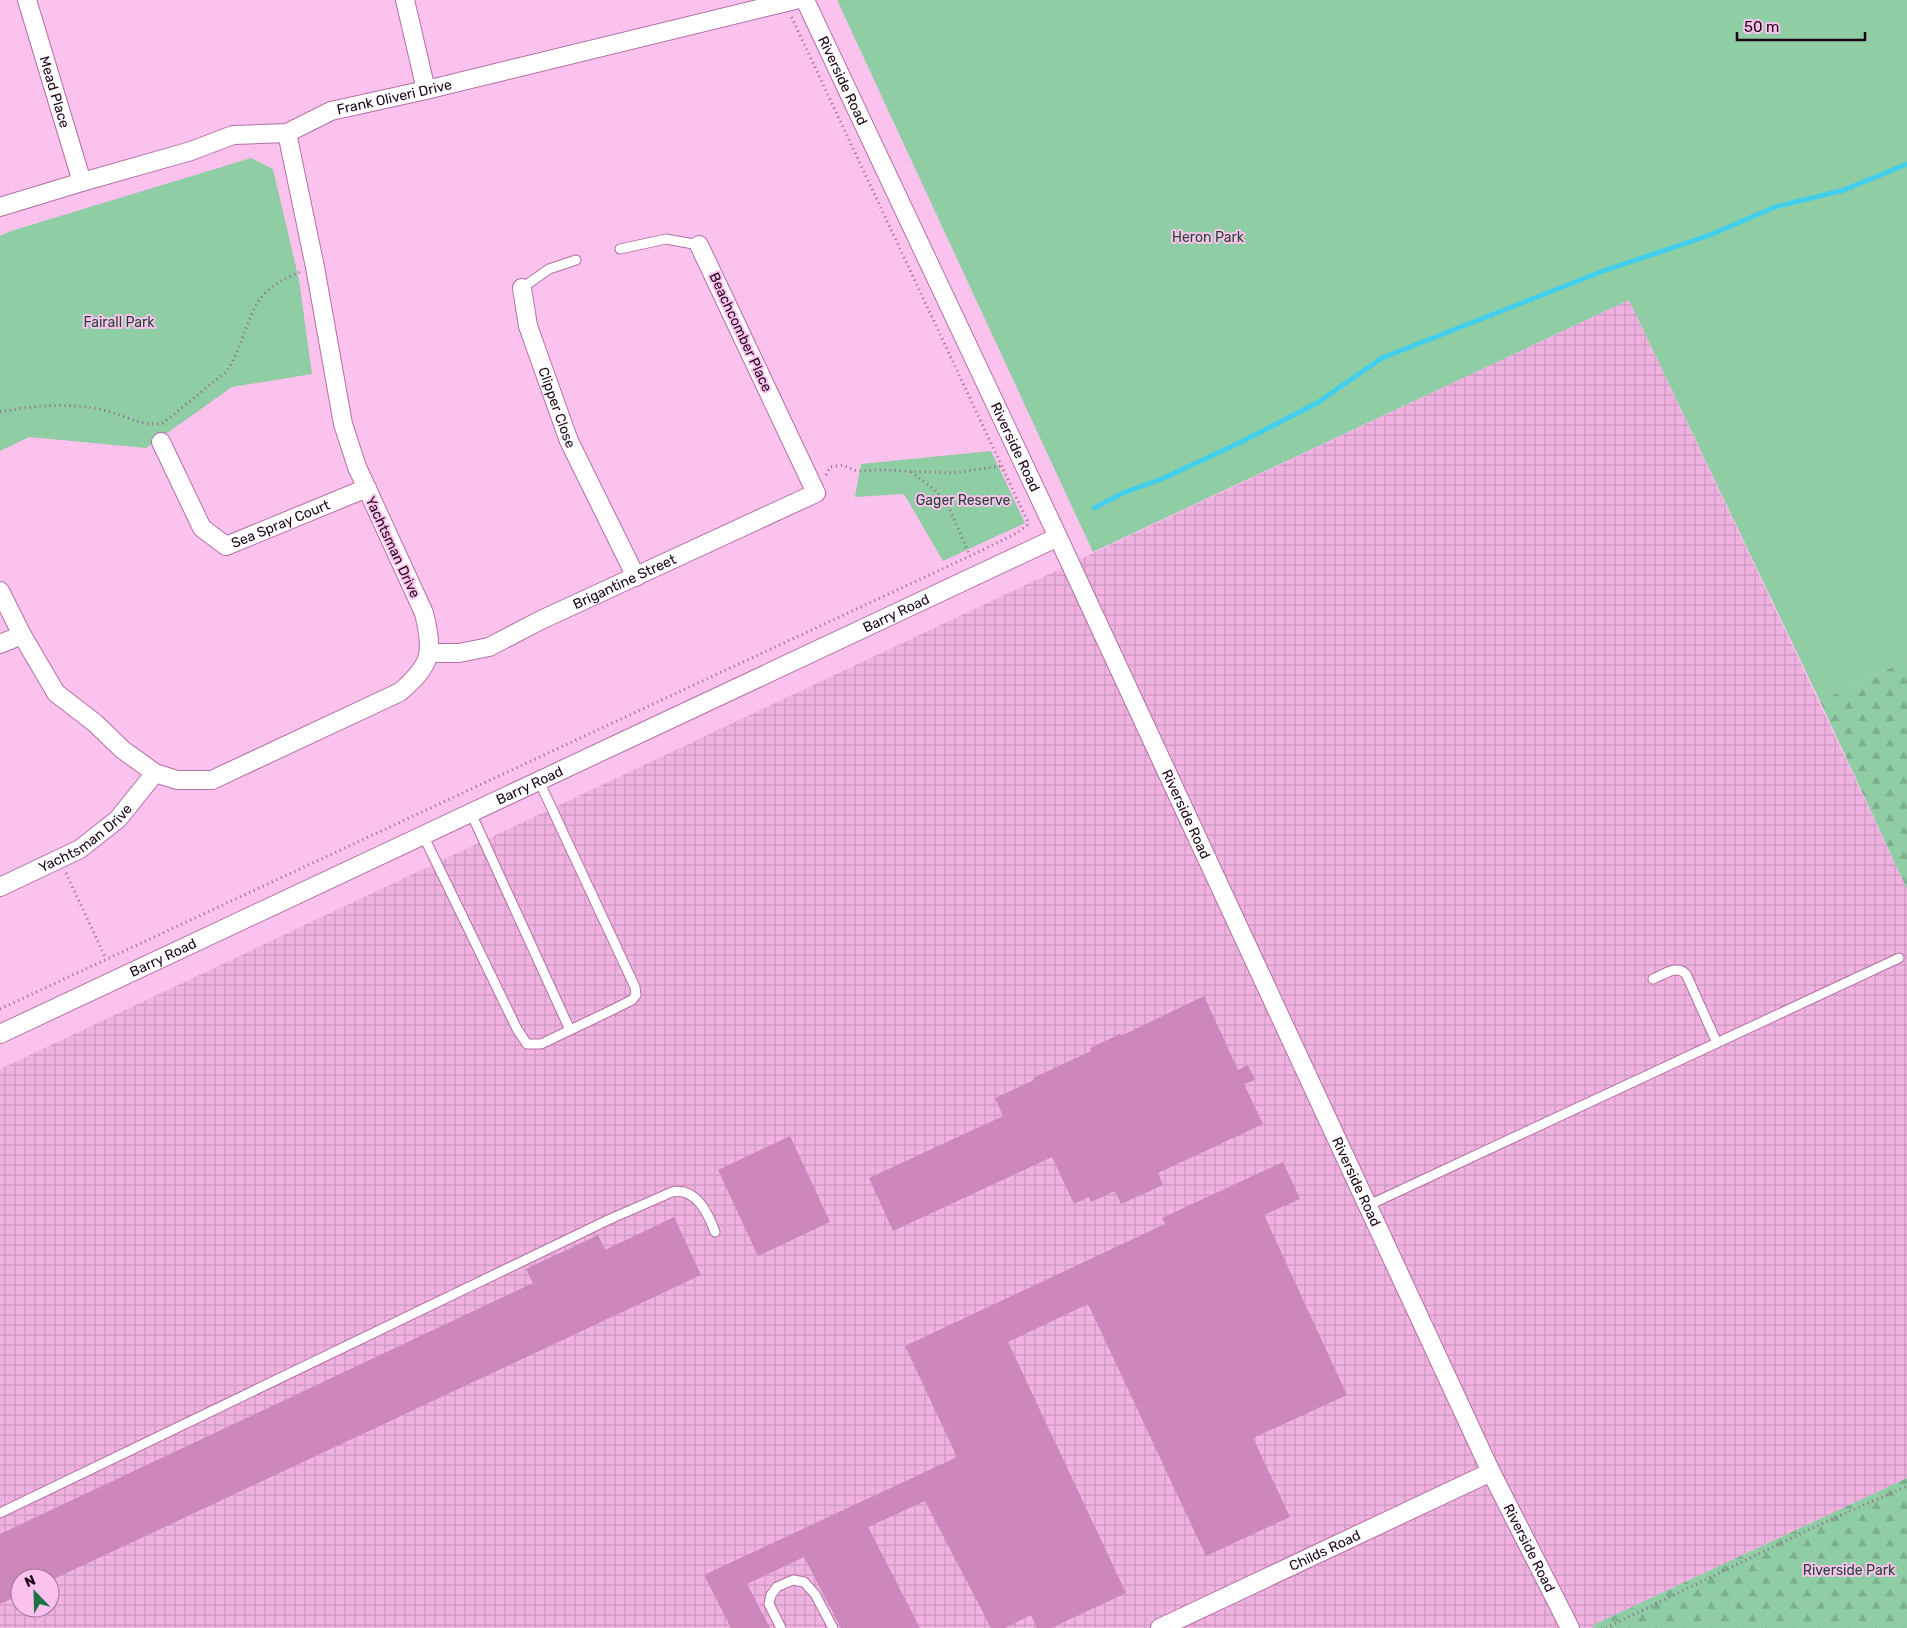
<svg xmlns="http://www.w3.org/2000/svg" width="1907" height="1628" font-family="Rubik,sans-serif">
<defs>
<pattern id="industrial-grid" width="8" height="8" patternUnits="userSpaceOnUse" patternTransform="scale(1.25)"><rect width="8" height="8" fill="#f0b3e1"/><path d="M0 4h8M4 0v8" fill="none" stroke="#cd98c0"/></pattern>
<pattern id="forest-firs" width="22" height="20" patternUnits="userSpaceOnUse" patternTransform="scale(1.25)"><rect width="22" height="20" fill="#8fcda5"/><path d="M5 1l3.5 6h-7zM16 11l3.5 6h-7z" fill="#7baf8d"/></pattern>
</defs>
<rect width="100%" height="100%" fill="#fcc2ee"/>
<path fill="url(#industrial-grid)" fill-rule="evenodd" d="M 1629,300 L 1907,889 L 1907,1478 L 1593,1625 L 1594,1628 L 0,1628 L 0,1069 ZM 20,1578 L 50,1578 L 50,1608 L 20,1608 Z"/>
<g fill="url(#forest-firs)">
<path d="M 1907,660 L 1907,889 L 1820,701 Z"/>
<path d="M 1907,1478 L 1907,1628 L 1594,1628 L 1593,1625 Z"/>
</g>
<g fill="#8fcda5">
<path d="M 837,0 L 1907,0 L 1907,660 L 1820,701 L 1629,300 L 1093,552 Z"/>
<path d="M 251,158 L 273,169 L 299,280 L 312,374 L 232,387 L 146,448 L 29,437 L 0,451 L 0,236 L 11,231 Z"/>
<path d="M 991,451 L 1025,523 L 943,561 L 904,494 L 855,497 L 861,464 Z"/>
</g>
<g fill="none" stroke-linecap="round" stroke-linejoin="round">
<path stroke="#43ceec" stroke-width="5" d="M 1094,508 L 1123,493 L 1164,478 L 1241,442 L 1317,403 L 1382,358 L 1603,271 L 1710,235 L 1775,207 L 1844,190 L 1907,164"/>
</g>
<g fill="#cc87bc">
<path d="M 1204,996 L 1238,1070 L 1248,1065 L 1255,1080 L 1244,1084 L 1263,1124 L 1158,1173 L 1163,1185 L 1121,1204 L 1115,1191 L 1091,1202 L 1089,1197 L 1074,1204 L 1052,1157 L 893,1231 L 869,1178 L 1003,1116 L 995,1098 L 1034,1080 L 1033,1078 L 1091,1051 L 1090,1048 L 1120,1034 L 1121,1036 Z"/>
<path d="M 790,1136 L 830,1222 L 758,1256 L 718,1170 Z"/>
<path d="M 1283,1162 L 1300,1199 L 1264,1215 L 1347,1395 L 1253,1438 L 1290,1517 L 1206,1556 L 1088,1304 L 1008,1342 L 1126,1593 L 1051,1628 L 1037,1628 L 1031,1615 L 1005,1628 L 991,1628 L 925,1501 L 868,1527 L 920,1628 L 841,1628 L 804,1557 L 747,1584 L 770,1628 L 731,1628 L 704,1575 L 957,1457 L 905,1346 L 1165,1224 L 1162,1218 Z"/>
<path d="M 674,1217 L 701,1275 L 56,1578 L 20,1578 L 20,1595 L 0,1604 L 0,1534 L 533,1283 L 526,1269 L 598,1235 L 605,1250 Z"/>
</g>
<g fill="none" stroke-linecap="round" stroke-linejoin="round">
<defs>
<g id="service">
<path d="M 620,249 L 666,239 L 699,245"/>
<path d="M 522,288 L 549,269 L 576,260"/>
<path d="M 471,813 L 570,1030"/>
<path d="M 423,835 L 517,1029 L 527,1044 L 541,1044 L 610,1011 L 632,1000 L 636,995 L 635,987 L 539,781"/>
<path d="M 1653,979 C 1663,975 1677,964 1686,974 L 1717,1043"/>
<path d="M 1369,1205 L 1899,958"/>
<path d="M 0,1513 L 608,1220 L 672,1192 C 696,1187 708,1213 715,1232"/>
<path d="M 781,1628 L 769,1604 L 771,1595 L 777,1587 L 793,1580 L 804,1582 L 815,1594 L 833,1628"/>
</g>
<g id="minor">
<path id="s1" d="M 27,0 L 82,182"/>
<path d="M 405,0 L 426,90"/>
<path id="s2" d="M 805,0 L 1058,537 L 1491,1472 L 1570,1628"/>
<path id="s3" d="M 0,207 L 82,182 L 191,151 L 233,135 L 287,133 L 331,111 L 426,90 L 795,0"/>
<path id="s4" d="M 522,288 L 528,326 L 569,441 L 636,577"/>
<path id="s5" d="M 161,442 L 202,528 L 226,546 L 367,488"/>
<path d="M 0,591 L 22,635 L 56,693 L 95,723 L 123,750 L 155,773 L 177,780 L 212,780 L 400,692 C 431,665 434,654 424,613 L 357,467 L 343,424 L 315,267 L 287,133"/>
<path d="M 0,644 L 22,635"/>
<path id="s6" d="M 429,653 L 459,653 L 489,647 L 541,620 L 816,493 L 699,245"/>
<path id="s7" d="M 0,887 L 80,849 L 118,819 L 155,773"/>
<path id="s8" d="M 0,1034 L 1058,537"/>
<path id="s9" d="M 1160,1628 L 1491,1472"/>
</g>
</defs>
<use href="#service" stroke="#b370a4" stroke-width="11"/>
<use href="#minor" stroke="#b370a4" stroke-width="20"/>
<g stroke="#936989" stroke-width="3" stroke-dasharray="1 4" stroke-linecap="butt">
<path d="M 0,412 C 35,405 72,402 107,411 C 126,416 142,427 163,423 L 226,372 C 241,351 244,326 257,304 C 265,289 284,278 300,272"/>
<path d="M 911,472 L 935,490 L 949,508 L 970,556"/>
<path d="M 826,475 L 830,467 L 842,465 L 857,471 L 882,470 L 953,473 L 1001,466"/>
<path d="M 66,873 L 106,959"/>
<path d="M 0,1009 L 970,556 L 1017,533 L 1027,525 L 1027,520 L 791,16"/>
<path d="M 1606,1628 L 1810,1529 L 1907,1486"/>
</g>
<use href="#service" stroke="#fff" stroke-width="9"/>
<use href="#minor" stroke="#fff" stroke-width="18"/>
</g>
<g text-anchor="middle" stroke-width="4" stroke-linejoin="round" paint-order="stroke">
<g font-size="14" fill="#1d0519" stroke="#fcc2ee">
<text dy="5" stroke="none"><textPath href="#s2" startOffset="89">Riverside Road</textPath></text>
<text dy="5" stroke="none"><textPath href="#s1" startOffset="96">Mead Place</textPath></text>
<text dy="5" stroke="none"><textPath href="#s3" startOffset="412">Frank Oliveri Drive</textPath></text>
<text transform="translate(741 332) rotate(65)" y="5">Beachcomber Place</text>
<text dy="5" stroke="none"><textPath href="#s4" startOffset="125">Clipper Close</textPath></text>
<text dy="5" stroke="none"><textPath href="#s2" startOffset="494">Riverside Road</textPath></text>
<text dy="5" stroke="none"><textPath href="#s5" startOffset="184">Sea Spray Court</textPath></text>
<text transform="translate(393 547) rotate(65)" y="5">Yachtsman Drive</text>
<text dy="5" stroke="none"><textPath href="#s6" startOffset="211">Brigantine Street</textPath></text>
<text dy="5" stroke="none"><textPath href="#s8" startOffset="990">Barry Road</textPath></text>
<text dy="5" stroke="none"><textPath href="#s8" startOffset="585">Barry Road</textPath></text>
<text dy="5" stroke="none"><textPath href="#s2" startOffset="899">Riverside Road</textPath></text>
<text dy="5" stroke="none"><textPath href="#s7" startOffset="99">Yachtsman Drive</textPath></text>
<text dy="5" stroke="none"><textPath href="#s8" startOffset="180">Barry Road</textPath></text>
<text dy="5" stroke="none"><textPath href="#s2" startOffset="1304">Riverside Road</textPath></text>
<text dy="5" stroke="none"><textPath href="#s2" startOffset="1709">Riverside Road</textPath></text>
<text dy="5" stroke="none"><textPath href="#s9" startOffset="182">Childs Road</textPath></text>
</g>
<g font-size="14" fill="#204730" stroke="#fcc2ee">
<text x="1208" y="242">Heron Park</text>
<text x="119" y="327">Fairall Park</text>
<text x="963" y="505">Gager Reserve</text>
<text x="1849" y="1575">Riverside Park</text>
</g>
</g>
<g transform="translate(35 1593) rotate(337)"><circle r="24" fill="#fcc2ee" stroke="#a37699"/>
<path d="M0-4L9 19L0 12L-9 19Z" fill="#1e7346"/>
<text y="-8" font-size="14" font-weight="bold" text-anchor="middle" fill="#1d0519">N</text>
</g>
<path d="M1737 32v8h128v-8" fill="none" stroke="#1d0519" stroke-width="2.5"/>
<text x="1744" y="32" font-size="15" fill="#1d0519" stroke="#fcc2ee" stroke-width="4" paint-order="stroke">50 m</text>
</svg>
